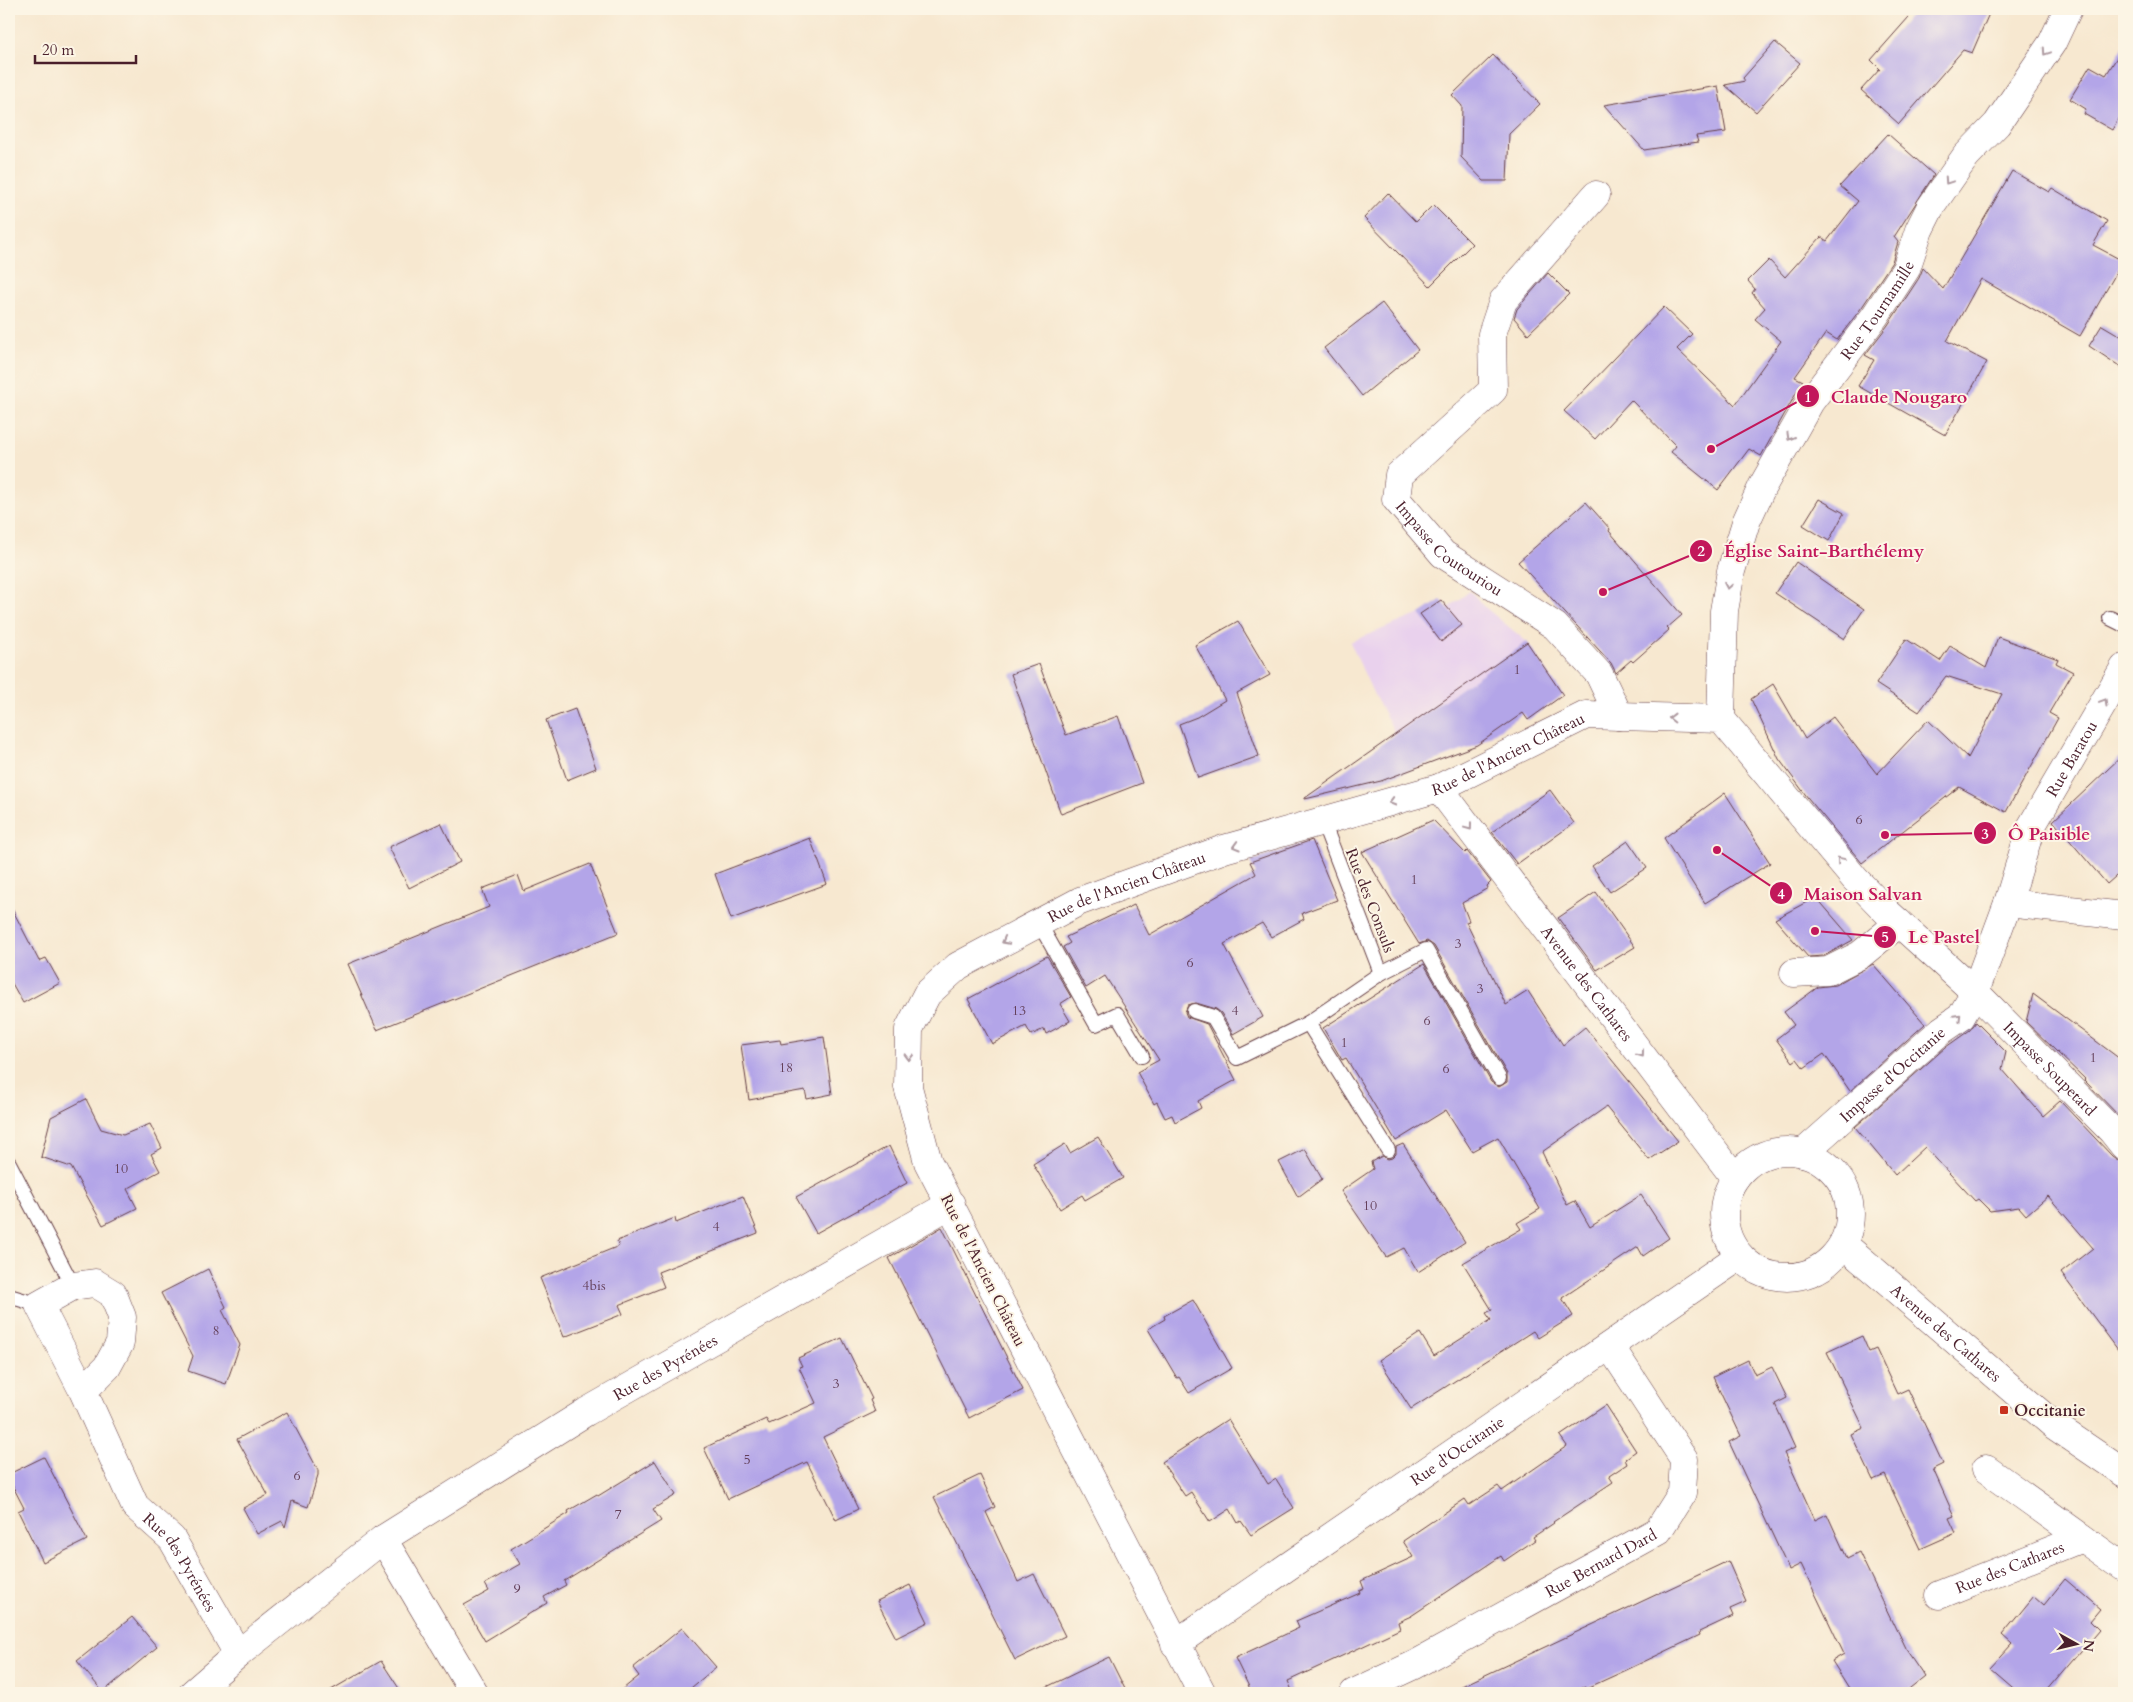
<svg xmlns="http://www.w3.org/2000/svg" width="2133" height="1702" font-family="Cardo,serif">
<rect width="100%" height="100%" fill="#fcf5e5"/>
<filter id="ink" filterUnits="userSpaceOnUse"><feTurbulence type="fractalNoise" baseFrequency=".02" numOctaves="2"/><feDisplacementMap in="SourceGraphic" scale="10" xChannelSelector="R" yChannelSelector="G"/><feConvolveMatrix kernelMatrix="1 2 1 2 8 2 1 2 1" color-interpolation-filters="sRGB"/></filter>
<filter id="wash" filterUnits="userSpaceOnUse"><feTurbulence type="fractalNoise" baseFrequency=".0096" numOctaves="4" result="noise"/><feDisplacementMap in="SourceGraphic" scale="20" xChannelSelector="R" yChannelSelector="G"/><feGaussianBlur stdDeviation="1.12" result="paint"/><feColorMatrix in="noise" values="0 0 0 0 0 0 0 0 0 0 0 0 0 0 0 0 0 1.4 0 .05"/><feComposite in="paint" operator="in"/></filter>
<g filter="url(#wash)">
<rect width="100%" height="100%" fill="#f7e8d0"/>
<path fill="#e9d1ed" d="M 1470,591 L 1486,608 L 1527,642 L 1563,695 L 1528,720 L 1523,713 L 1478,745 L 1416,768 L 1392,733 L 1394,731 L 1374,695 L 1350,642 L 1420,614 L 1441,600 L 1448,608 Z"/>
<g id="blocks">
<g fill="#b3a5e8">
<path d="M 1916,9 L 1991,9 L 1972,53 L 1963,50 L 1899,124 L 1861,90 L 1880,69 L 1871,60 Z"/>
<path d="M 1775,42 L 1800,63 L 1756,112 L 1725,85 L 1745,81 L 1743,78 Z"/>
<path d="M 2124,46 L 2124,108 L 2112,130 L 2084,114 L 2086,109 L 2070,99 L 2090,66 L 2106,75 Z"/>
<path d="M 1493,55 L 1540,104 L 1509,134 L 1507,181 L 1484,181 L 1461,157 L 1462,106 L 1452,95 Z"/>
<path d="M 1718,86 L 1726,132 L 1696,136 L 1698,142 L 1644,150 L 1604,105 Z"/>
<path d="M 1888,134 L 1934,175 L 1894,237 L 1898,242 L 1892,262 L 1862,307 L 1837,340 L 1826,333 L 1795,377 L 1803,381 L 1761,456 L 1749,449 L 1718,490 L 1671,452 L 1676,446 L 1631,400 L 1595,439 L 1564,411 L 1664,307 L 1692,334 L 1677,349 L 1735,405 L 1781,341 L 1755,319 L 1765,308 L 1752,293 L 1755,289 L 1748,281 L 1769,260 L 1785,277 L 1821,237 L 1827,241 L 1858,201 L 1840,186 Z"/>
<path d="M 2012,171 L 2049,192 L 2052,188 L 2107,221 L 2093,245 L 2123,261 L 2080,336 L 1981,279 L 1947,341 L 1987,362 L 1945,435 L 1858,386 L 1874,360 L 1865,355 L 1888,325 L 1919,278 L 1923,268 L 1943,289 Z"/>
<path d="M 1388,193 L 1416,222 L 1433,205 L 1472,244 L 1430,286 L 1364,218 Z"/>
<path d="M 1548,273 L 1569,294 L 1528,334 L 1514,318 L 1517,309 Z"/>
<path d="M 1382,303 L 1418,350 L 1362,396 L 1324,348 Z"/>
<path d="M 2102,325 L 2124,338 L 2124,369 L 2089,346 Z"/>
<path d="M 1819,499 L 1844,513 L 1829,541 L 1803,525 Z"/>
<path d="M 1586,502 L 1610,529 L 1609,531 L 1682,615 L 1667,628 L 1669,630 L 1633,662 L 1631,660 L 1616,673 L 1611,663 L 1518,562 Z"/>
<path d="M 1796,562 L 1864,609 L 1844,639 L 1775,593 Z"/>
<path d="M 1441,600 L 1462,625 L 1441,642 L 1420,614 Z"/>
<path d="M 1238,621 L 1270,675 L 1237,693 L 1259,756 L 1198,778 L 1179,724 L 1197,717 L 1225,700 L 1195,645 Z"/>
<path d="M 1998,637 L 2058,659 L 2056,663 L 2073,672 L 2049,713 L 2058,718 L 2006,812 L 1959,787 L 1862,863 L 1808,798 L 1779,759 L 1751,699 L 1773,684 L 1805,739 L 1833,717 L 1877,774 L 1928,720 L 1968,758 L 2002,694 L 1946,676 L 1919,712 L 1876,684 L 1906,639 L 1940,661 L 1950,646 L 1986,668 Z"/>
<path d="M 1527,642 L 1563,695 L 1528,720 L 1523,713 L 1477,745 L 1381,781 L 1305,799 L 1305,798 Z"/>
<path d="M 1039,664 L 1066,735 L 1118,716 L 1142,783 L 1061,814 L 1011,674 Z"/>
<path d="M 575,709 L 596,768 L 567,780 L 546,720 Z"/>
<path d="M 2124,754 L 2124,869 L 2107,884 L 2053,821 Z"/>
<path d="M 1550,790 L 1574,823 L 1517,864 L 1492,832 Z"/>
<path d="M 1725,793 L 1770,863 L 1705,903 L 1664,838 Z"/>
<path d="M 1433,820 L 1465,853 L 1467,851 L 1491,882 L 1487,886 L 1488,888 L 1462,903 L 1469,921 L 1466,922 L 1506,1005 L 1528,991 L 1563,1045 L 1585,1027 L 1678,1141 L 1649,1160 L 1606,1107 L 1542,1152 L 1567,1205 L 1575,1201 L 1590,1227 L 1641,1195 L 1669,1238 L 1643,1256 L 1638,1247 L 1562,1298 L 1573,1316 L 1538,1338 L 1533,1331 L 1411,1409 L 1379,1360 L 1420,1333 L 1434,1356 L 1491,1320 L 1486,1313 L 1492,1310 L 1463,1263 L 1521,1229 L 1517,1223 L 1540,1209 L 1498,1137 L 1472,1151 L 1446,1110 L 1396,1141 L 1346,1058 L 1342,1060 L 1323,1028 L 1424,964 L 1491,1082 L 1499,1087 L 1507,1082 L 1507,1074 L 1434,946 L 1427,941 L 1419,944 L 1362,852 Z"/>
<path d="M 441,823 L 460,862 L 409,888 L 389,847 Z"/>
<path d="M 810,838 L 827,884 L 731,919 L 715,874 Z"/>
<path d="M 1312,840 L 1337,900 L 1302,913 L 1304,919 L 1271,937 L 1262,923 L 1224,944 L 1263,1017 L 1233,1034 L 1221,1013 L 1216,1009 L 1196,1003 L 1188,1005 L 1185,1012 L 1187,1017 L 1207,1024 L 1236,1080 L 1198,1101 L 1201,1108 L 1175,1122 L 1172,1115 L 1165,1118 L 1157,1102 L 1154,1104 L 1137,1072 L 1159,1060 L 1105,976 L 1086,988 L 1063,947 L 1070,943 L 1066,937 L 1134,905 L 1149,935 L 1256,874 L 1250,862 Z"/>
<path d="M 1628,841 L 1647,868 L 1610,892 L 1592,866 Z"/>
<path d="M 590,864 L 618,933 L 377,1030 L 348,964 L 489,907 L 482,889 L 518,875 L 524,891 Z"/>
<path d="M 1596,892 L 1635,947 L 1597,970 L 1558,918 Z"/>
<path d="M 1816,897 L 1853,940 L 1824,956 L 1808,957 L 1775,919 Z"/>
<path d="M 9,903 L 39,961 L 46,958 L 60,983 L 23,1003 L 9,978 Z"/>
<path d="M 1047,956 L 1071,997 L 1060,1004 L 1070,1021 L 1046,1034 L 1044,1029 L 1031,1035 L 1026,1026 L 992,1044 L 968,999 Z"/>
<path d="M 1873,964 L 1925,1024 L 1850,1091 L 1824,1054 L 1804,1068 L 1797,1059 L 1793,1062 L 1776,1039 L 1794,1025 L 1784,1012 L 1818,987 L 1835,985 Z"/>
<path d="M 2033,994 L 2124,1062 L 2124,1121 L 2084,1080 L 2085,1079 L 2026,1022 Z"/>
<path d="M 1976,1022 L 2006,1052 L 2002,1069 L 2043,1116 L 2060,1101 L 2112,1156 L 2118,1160 L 2124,1161 L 2124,1358 L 2061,1273 L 2093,1248 L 2048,1196 L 2026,1215 L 2019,1207 L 1990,1211 L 1978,1199 L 1975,1201 L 1925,1147 L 1895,1175 L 1855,1127 L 1946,1047 L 1970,1030 Z"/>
<path d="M 824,1037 L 832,1094 L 807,1099 L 805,1090 L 749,1100 L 741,1045 L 780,1040 L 781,1044 Z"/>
<path d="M 86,1099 L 101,1129 L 123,1135 L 150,1124 L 162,1148 L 151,1154 L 160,1171 L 127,1189 L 137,1208 L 103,1225 L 71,1167 L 41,1157 L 51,1117 Z"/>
<path d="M 1098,1137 L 1123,1178 L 1085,1200 L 1082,1195 L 1060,1209 L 1033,1164 L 1065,1144 L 1070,1153 Z"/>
<path d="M 1403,1144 L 1465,1242 L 1418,1272 L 1404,1248 L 1386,1257 L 1341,1191 L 1373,1169 L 1371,1162 L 1382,1156 L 1388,1159 L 1392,1158 L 1396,1154 L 1396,1147 Z"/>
<path d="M 889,1146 L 907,1183 L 816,1233 L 796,1197 Z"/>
<path d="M 1305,1149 L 1322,1179 L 1298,1197 L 1279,1162 Z"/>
<path d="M 743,1196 L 758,1233 L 658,1272 L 664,1287 L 619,1305 L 623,1314 L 564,1337 L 540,1278 L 619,1246 L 617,1241 L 675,1218 L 676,1223 Z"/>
<path d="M 942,1227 L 1023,1390 L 969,1418 L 889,1258 Z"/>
<path d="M 208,1269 L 226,1307 L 222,1310 L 240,1345 L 226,1384 L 188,1371 L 193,1356 L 161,1293 Z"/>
<path d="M 1193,1300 L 1232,1368 L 1189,1393 L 1179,1377 L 1177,1378 L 1148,1329 L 1165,1319 L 1164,1316 Z"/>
<path d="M 1862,1336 L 1869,1352 L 1876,1349 L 1897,1394 L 1908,1389 L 1943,1464 L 1933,1469 L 1954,1516 L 1949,1518 L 1956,1533 L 1920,1549 L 1885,1475 L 1873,1480 L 1851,1434 L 1864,1428 L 1827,1352 Z"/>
<path d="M 842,1338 L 872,1399 L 870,1400 L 875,1412 L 823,1437 L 858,1509 L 836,1520 L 807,1462 L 728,1499 L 704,1448 L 766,1419 L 769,1424 L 816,1403 L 799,1367 L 802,1366 L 798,1358 Z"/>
<path d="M 1748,1360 L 1755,1375 L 1772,1367 L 1787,1398 L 1775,1404 L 1795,1448 L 1784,1453 L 1815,1520 L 1827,1514 L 1847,1558 L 1859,1552 L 1905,1648 L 1925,1677 L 1905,1693 L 1852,1693 L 1832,1661 L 1844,1654 L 1801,1564 L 1789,1570 L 1729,1442 L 1741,1436 L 1713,1377 Z"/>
<path d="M 1606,1405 L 1636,1451 L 1625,1459 L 1627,1464 L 1609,1476 L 1613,1482 L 1553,1522 L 1554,1523 L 1533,1537 L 1535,1540 L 1504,1561 L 1501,1556 L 1411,1616 L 1398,1622 L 1400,1629 L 1288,1681 L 1293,1693 L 1252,1693 L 1235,1658 L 1299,1628 L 1296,1621 L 1360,1593 L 1359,1591 L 1364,1589 L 1361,1581 L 1413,1557 L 1403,1541 L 1465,1499 L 1469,1505 L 1498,1486 L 1502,1491 L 1567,1446 L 1560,1436 Z"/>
<path d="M 287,1412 L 318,1470 L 318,1475 L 308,1507 L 292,1501 L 285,1527 L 282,1521 L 257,1534 L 243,1508 L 268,1495 L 237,1439 Z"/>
<path d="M 1228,1419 L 1268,1484 L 1276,1479 L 1294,1508 L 1251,1535 L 1241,1521 L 1238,1523 L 1230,1509 L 1210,1522 L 1191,1492 L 1185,1496 L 1162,1462 Z"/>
<path d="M 44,1457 L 87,1540 L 43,1562 L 18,1511 L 24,1508 L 9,1479 L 9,1474 Z"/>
<path d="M 655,1461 L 676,1495 L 653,1509 L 661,1521 L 564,1581 L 566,1585 L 544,1597 L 547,1603 L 485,1641 L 464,1605 L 489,1591 L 485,1584 L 520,1564 L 511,1549 L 569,1513 L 568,1511 L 597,1494 L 598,1496 Z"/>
<path d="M 980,1475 L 995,1507 L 986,1512 L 1018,1582 L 1034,1574 L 1065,1636 L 1015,1660 L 934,1497 Z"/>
<path d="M 1728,1561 L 1746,1602 L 1730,1609 L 1733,1616 L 1699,1632 L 1700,1635 L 1620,1673 L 1585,1689 L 1585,1686 L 1569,1693 L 1447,1693 Z"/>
<path d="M 2065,1579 L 2100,1609 L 2090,1621 L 2099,1630 L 2045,1693 L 2019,1693 L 1990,1668 L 2012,1644 L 2002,1635 L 2034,1596 L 2044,1605 Z"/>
<path d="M 910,1585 L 928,1622 L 896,1638 L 877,1601 Z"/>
<path d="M 132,1617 L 157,1647 L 103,1692 L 77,1661 Z"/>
<path d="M 682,1628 L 716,1667 L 685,1693 L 618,1693 L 639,1676 L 633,1668 Z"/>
<path d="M 1109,1657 L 1127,1693 L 1034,1693 Z"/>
<path d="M 381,1661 L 402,1693 L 326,1693 Z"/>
</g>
</g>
</g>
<g filter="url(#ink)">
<use href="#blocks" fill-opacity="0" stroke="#643d44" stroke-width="1"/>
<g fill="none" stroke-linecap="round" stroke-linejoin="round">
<defs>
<g id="lane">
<path d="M 2110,618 L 2124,625"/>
<path d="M 1323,822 L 1381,973 L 1426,950 L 1499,1078"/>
<path d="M 1039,923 L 1096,1024 L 1117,1014 L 1142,1056"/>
<path d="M 1194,1011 L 1213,1017 L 1237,1058 L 1308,1023 L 1381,973"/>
<path d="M 1308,1023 L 1388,1150"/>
<path d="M 9,1163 L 73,1286"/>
<path d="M 9,1296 L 39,1305"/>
</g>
<g id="street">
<path id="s1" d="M 1596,195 L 1503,301 L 1492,334 L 1493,390 L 1399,475 L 1396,499 L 1443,554 L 1555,626 L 1599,674 L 1619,716"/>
<path id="s2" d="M 1721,719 L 1724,611 L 1731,571 L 1746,522 L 1762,487 L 1810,402 L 1875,316 L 1906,269 L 1919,230 L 1930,208 L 1966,156 L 1997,124 L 2052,43 L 2068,9"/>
<path id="s3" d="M 1439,788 L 1735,1178"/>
<path d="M 2008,903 L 2124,916"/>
<path d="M 1794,973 L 1828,971 L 1860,955 L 1899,923"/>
<circle cx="1787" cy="1214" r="63"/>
<path id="s4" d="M 1803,1153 L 1942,1030 L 1961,1017 L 1975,992 L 2008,903 L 2031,827 L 2124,668"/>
<path id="s5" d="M 1843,1244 L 2055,1426 L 2124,1473"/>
<path id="s6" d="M 83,1391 L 39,1305 L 73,1286 L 95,1283 L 113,1294 L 122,1317 L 120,1343 L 107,1367 L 83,1391 L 135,1506 L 172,1539 L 238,1654"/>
<path d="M 1986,1469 L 2124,1568"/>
<path d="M 383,1539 L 474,1693"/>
<path id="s7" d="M 1939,1595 L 2082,1538"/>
<path id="s8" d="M 1175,1644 L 1740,1256"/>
<path id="s9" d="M 193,1693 L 238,1654 L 383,1539 L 586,1412 L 951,1204"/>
<path id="s10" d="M 1202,1693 L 928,1162 L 908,1087 L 909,1029 L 927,994 L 958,966 L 1080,901 L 1224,849 L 1439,788 L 1586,715 L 1721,719 L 1855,879 L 1888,913 L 1975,992 L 2112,1131 L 2124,1146"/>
<path id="s11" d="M 1354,1693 L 1414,1665 L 1658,1531 L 1682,1493 L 1684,1459 L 1610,1346"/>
</g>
</defs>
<use href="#lane" stroke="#643d44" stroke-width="16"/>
<use href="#street" stroke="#643d44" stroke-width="29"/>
<use href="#lane" stroke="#fff" stroke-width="14"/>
<use href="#street" stroke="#fff" stroke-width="28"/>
</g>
<defs><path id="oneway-chevron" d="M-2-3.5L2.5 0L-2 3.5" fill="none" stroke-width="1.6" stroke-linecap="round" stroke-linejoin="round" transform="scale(1.25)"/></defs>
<g stroke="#ae9aa0">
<use href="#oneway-chevron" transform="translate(2046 52) rotate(124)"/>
<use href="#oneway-chevron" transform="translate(1948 181) rotate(124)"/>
<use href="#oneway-chevron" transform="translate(1790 437) rotate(120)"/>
<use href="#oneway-chevron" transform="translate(1728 586) rotate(100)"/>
<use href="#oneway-chevron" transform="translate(2104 702) rotate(-59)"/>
<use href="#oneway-chevron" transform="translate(1672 718) rotate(-179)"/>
<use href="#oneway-chevron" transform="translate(1392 802) rotate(164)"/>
<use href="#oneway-chevron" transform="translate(1469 827) rotate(53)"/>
<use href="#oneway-chevron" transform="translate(1236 846) rotate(164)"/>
<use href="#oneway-chevron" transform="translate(1840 860) rotate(-130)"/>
<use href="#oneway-chevron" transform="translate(1005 941) rotate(152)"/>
<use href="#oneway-chevron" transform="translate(1958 1017) rotate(-45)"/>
<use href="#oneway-chevron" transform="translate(1641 1054) rotate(53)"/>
<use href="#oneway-chevron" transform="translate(909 1057) rotate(91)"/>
</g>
</g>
<rect fill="#c8321e" stroke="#fcf5e5" stroke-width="2" x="1999" y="1405" width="10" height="10" rx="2.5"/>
<g text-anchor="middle" stroke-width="4" stroke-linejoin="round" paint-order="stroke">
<g font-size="14" fill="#64405a">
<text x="1517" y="674">1</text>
<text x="1859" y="824">6</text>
<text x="1414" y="884">1</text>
<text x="1458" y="948">3</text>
<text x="1190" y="967">6</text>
<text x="1480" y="993">3</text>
<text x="1019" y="1015">13</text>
<text x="1235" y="1015">4</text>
<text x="1427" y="1025">6</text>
<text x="1344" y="1047">1</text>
<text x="2093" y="1062">1</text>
<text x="786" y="1072">18</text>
<text x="1446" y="1073">6</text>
<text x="121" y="1173">10</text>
<text x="1370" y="1210">10</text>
<text x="716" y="1231">4</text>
<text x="594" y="1290">4bis</text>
<text x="216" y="1335">8</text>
<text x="836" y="1388">3</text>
<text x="747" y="1464">5</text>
<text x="297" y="1480">6</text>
<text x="618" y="1519">7</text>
<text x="517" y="1593">9</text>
</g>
<g font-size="16" fill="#4a1f2b" stroke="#fcf5e5">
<text dy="6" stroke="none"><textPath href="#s2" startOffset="450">Rue Tournamille</textPath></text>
<text dy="6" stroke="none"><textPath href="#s1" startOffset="456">Impasse Coutouriou</textPath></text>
<text dy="6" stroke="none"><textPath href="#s10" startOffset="1406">Rue de l'Ancien Château</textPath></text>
<text dy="6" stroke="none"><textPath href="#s4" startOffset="491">Rue Baratou</textPath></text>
<text dy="6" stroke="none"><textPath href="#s10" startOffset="1001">Rue de l'Ancien Château</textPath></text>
<text transform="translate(1371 900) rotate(69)" y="6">Rue des Consuls</text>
<text dy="6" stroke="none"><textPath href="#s3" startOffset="245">Avenue des Cathares</textPath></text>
<text dy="6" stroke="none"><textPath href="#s10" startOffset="2109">Impasse Soupetard</textPath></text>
<text dy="6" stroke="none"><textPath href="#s4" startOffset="119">Impasse d'Occitanie</textPath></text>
<text transform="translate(984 1270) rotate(63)" y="6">Rue de l'Ancien Château</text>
<text dy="6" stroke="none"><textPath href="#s5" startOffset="136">Avenue des Cathares</textPath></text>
<text dy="6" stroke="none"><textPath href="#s9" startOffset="575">Rue des Pyrénées</textPath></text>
<text dy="6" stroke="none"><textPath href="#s8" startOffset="342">Rue d'Occitanie</textPath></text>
<text dy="6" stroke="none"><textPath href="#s11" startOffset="279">Rue Bernard Dard</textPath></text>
<text dy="6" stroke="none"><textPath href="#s6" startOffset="490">Rue des Pyrénées</textPath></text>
<text dy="6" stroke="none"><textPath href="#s7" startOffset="76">Rue des Cathares</textPath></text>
</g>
<g font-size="16" font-weight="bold" fill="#4a1f2b" stroke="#fcf5e5" text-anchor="start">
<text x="2014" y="1416">Occitanie</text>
</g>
</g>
<path fill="none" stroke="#c2185b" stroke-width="2" d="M1711 449L1808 396M1603 592L1701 551M1885 835L1985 833M1717 850L1781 893M1815 931L1885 937"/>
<g fill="#c2185b" stroke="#fcf5e5" stroke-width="2">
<circle cx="1711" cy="449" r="5"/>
<circle cx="1603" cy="592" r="5"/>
<circle cx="1885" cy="835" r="5"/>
<circle cx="1717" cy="850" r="5"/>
<circle cx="1815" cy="931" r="5"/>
<circle cx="1808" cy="396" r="12"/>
<circle cx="1701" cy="551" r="12"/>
<circle cx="1985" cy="833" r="12"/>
<circle cx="1781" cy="893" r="12"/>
<circle cx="1885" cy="937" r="12"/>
</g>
<g font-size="15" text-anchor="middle" font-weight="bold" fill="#fff">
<text x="1808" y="402">1</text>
<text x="1701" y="556">2</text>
<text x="1985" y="839">3</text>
<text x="1781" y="899">4</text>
<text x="1885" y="942">5</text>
</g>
<g font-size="18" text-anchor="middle" font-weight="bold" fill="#c2185b" stroke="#fcf5e5" stroke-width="4" stroke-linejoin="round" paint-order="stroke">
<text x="1899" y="403">Claude Nougaro</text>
<text x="1824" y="557">Église Saint-Barthélemy</text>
<text x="2049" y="840">Ô Paisible</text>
<text x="1863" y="900">Maison Salvan</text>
<text x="1944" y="943">Le Pastel</text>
</g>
<rect width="2133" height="1702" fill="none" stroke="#fcf5e5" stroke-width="30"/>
<g transform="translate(2076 1644) rotate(98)" stroke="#fcf5e5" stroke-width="4" paint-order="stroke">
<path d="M0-4L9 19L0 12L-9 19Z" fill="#4a1f2b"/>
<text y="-8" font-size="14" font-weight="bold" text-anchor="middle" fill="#4a1f2b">N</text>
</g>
<path d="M35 55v8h101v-8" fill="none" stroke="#4a1f2b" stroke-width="2.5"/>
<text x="42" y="55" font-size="15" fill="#4a1f2b" stroke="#fcf5e5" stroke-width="4" paint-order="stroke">20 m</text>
</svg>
